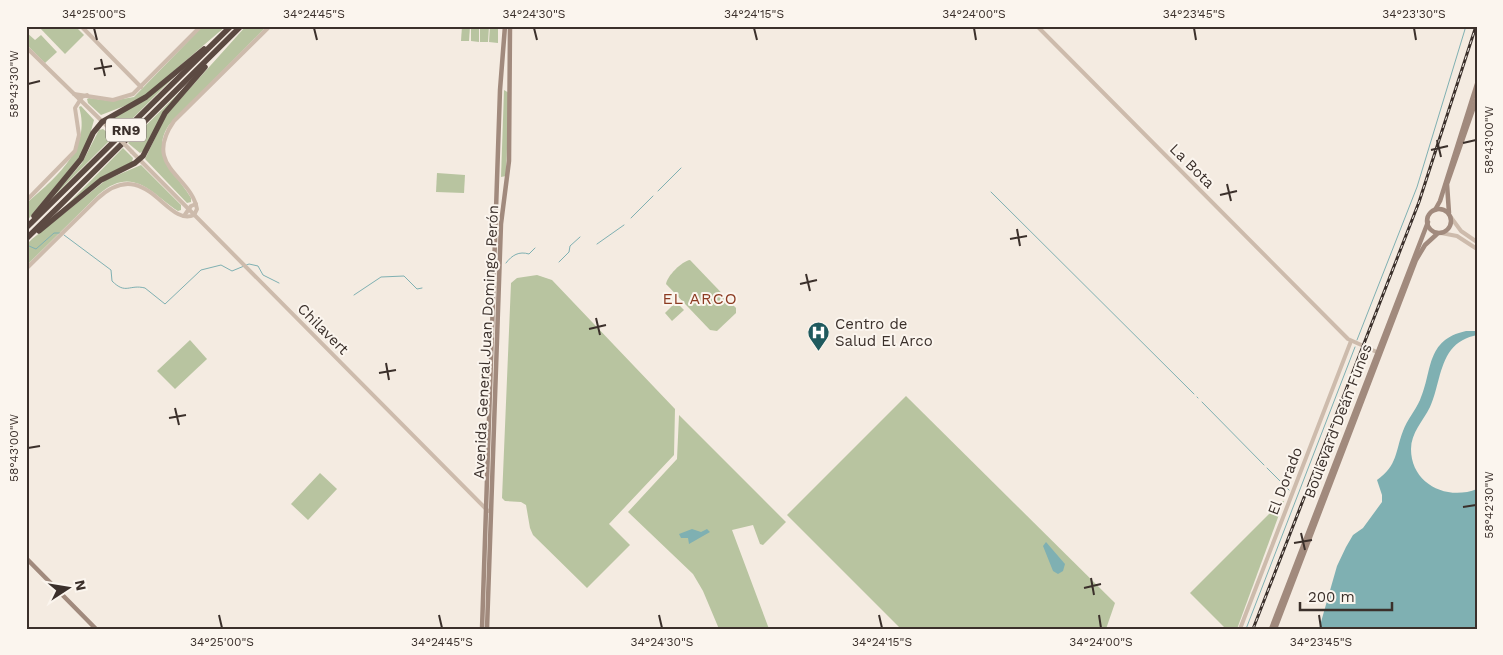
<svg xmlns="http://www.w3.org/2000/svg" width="1503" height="655" font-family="'Work Sans',sans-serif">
<rect width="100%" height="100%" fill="#f4ebe1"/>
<g fill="#b8c4a0">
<path d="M 38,26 L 75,26 L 84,35 L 65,54 Z"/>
<path d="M 203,26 L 226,26 L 140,100 L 101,115 L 88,103 L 87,99 L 89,98 L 111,101 L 134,97 Z"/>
<path d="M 246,26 L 267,26 L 169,125 C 149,154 178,175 191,198 L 191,202 L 187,203 L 145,159 L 166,115 Z"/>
<path d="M 462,26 L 470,26 L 469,41 L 461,41 Z"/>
<path d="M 471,26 L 479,26 L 479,42 L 471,41 Z"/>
<path d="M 480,26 L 489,26 L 488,42 L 480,42 Z"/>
<path d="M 490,26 L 498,26 L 498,43 L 489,42 Z"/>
<path d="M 26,32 L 35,40 L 41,35 L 57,52 L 45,63 L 26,44 Z"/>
<path d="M 183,68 L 118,133 L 110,124 L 110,120 Z"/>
<path d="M 185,87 L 164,113 L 143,151 L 140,153 L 128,143 Z"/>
<path d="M 504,90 L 509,93 L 506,176 L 501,177 Z"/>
<path d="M 81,106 L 94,120 L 86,149 L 26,222 L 26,204 C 55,178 92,149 79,107 Z"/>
<path d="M 103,129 L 113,137 L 49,201 L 82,163 L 99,130 Z"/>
<path d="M 123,148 L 133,158 L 132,162 L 109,174 L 58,214 Z"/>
<path d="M 141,165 L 181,205 L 181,210 L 178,211 C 151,193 133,165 99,194 L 26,266 L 26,245 L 32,239 L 106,180 Z"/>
<path d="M 437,173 L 465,175 L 464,193 L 436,192 Z"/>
<path d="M 690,260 L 736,308 L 736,313 L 717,331 L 710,330 L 666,284 C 667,276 682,261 690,260 Z"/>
<path d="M 537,275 L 552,280 L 675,409 L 674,455 L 609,524 L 630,545 L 587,588 L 533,535 L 530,528 L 526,505 L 521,502 L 505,501 L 502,498 L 511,283 L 517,278 Z"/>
<path d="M 676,302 L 684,310 L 672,321 L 665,313 Z"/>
<path d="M 190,340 L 207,359 L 175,389 L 157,371 Z"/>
<path d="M 906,396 L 1115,603 L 1106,629 L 901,629 L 787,515 Z"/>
<path d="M 679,415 L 786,522 L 763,545 L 760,544 L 753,525 L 732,530 L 769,629 L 719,629 L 703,591 L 693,574 L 628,512 L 677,459 Z"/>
<path d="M 320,473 L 337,489 L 308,520 L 291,504 Z"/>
<path d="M 1282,501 L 1284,501 L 1237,629 L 1226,629 L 1190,593 Z"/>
</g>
<g fill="#7fb0b2">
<path d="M 1466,331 L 1477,331 L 1477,335 C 1467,337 1457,342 1451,350 C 1439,366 1438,390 1430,407 C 1423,421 1411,433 1411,449 C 1411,484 1447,501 1477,489 L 1477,629 L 1319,629 L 1337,566 L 1346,547 L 1353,535 L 1363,528 L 1382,502 L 1382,495 L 1377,480 C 1398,465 1395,452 1403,431 C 1407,420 1415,411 1420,400 C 1433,371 1425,340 1466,331 Z"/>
<path d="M 692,529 L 701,532 L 707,529 L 710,532 L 689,544 L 688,538 L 681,538 L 679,534 Z"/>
<path d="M 1046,542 L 1065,564 L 1063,571 L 1058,574 L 1053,571 L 1043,546 Z"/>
</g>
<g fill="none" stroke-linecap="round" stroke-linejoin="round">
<g stroke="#7fb0b2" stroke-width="1">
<path d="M 658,191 L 681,168"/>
<path d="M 991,192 L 1194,394"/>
<path d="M 631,218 L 653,196"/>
<path d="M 64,235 L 111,270 L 112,281 C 126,295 129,284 145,288 L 165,304 L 201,270 L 221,265 L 232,271 L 249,264 L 258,266 L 263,275 L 279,283"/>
<path d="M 597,244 L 624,225"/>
<path d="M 29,246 L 36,249 L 54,233 L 60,233"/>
<path d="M 559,262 L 569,252 L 570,246 L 580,237"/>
<path d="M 506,263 C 512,255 519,251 529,254 L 535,248"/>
<path d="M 354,295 L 381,277 L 404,276 L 417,289 L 422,288"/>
<path d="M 1357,340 L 1417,187 L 1466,26"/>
<path d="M 1197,397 L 1198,398"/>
<path d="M 1202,402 L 1264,465"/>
<path d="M 1267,468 L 1289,490"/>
<path d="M 1246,629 L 1355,347"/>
</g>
<g stroke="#cdbbac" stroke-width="4">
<path d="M 81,26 L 141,87"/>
<path d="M 1037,26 L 1348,339 L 1379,353"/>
<path d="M 26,29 L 29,26"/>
<path d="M 26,47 L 109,128"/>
<path d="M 74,94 L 113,100 L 133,94 L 201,26"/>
<path d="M 132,152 L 488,511"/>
<path d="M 26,201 L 75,151 L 79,135 L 75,108 L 82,97 L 87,95"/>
<path d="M 184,216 L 191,206 L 196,204"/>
<path d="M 1450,216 L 1461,231 L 1477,242"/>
<path d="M 1441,233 L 1457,236 L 1477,249"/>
<path d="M 26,269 L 97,199 C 146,153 166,228 194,215 L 197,209 C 191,175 142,167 174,121 L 270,26"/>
<path d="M 1240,629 L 1351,341"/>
</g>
<g stroke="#a18a7d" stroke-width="4.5">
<circle cx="1439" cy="221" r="12"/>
<path d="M 1435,210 L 1440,201 L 1477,84"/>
<path d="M 1449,213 L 1447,184 L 1477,98"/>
<path d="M 26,558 L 96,629"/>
<path d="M 482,629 L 500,90 L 505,26"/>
<path d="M 487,629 L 501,224 L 509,161 L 510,26"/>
<path d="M 1271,629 L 1428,222"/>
<path d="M 1275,629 L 1416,260 L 1425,245 L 1437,234"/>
</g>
<g stroke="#5c4a42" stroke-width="5.5">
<path d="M 34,216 L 81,159 L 93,133 L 102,122 L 146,97 L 204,49"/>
<path d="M 26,228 L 231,26"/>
<path d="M 39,231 L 101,180 L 135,163 L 143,156 L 165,113 L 205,67"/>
<path d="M 26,239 L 241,26"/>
</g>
<defs>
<path id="rail" d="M 1253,629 L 1419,202 L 1476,26"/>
</defs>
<use href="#rail" stroke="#3b302b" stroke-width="3"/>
<use href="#rail" stroke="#fbf5ee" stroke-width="1" stroke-dasharray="4" stroke-linecap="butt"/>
<path stroke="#cdbbac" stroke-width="4" d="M 109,128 L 132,152"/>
</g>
<path fill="none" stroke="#3b302b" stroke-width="2" d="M 94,28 L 97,40M 314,28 L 317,40M 534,28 L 537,40M 754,28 L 757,40M 974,28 L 976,40M 1194,28 L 1196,40M 1414,28 L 1416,40M 101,59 L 105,76M 94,69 L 112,66M 28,84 L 40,81M 1437,140 L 1441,157M 1463,143 L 1476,140M 1431,150 L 1448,146M 1227,184 L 1231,201M 1220,195 L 1237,191M 1017,229 L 1020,246M 1010,239 L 1027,236M 806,274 L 810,291M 800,284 L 817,280M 596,318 L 600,335M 589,329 L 606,325M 386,363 L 389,380M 379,373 L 396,370M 175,408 L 179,425M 169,418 L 186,415M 28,448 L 40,446M 1463,507 L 1476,505M 1301,533 L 1305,550M 1294,543 L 1312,540M 1091,578 L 1094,595M 1084,588 L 1101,584M 219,615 L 222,628M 439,615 L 442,628M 659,615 L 662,628M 879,615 L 882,628M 1099,615 L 1101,628M 1319,615 L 1321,628"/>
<defs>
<symbol id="hospital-pin" viewBox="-11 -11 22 30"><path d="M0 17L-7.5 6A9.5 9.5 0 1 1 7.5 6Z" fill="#1f5a5e" stroke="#fbf5ee"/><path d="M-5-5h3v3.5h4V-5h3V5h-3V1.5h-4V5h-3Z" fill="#fff"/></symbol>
</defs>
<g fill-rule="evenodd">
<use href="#hospital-pin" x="806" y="320" width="25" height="34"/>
</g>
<g text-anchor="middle" stroke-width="4" stroke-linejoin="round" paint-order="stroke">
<rect fill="#fbf5ee" stroke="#756b66" stroke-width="1" x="106" y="118.5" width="40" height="23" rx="4"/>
<g font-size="14" font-weight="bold" fill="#3b302b">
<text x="126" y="135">RN9</text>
</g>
<g font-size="15" fill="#3b302b" stroke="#fbf5ee">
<text transform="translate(1192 166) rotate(45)" y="5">La Bota</text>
<text transform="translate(323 329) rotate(45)" y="5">Chilavert</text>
<text transform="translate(486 342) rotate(-87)" y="5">Avenida General Juan Domingo Perón</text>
<text transform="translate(1338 421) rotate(-69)" y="5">Boulevard Deán Funes</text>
<text transform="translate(1285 481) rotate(-69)" y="5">El Dorado</text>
</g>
<g font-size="15" fill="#3b302b" stroke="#fbf5ee" text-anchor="start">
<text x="835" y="329">Centro de<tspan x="835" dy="17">Salud El Arco</tspan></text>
</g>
<g font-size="16" letter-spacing="1" fill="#8c3b22" stroke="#fbf5ee">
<text x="700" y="304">EL ARCO</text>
</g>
</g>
<rect width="1503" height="655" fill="none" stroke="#fbf5ee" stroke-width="55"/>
<g transform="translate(68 588) rotate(78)" stroke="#fbf5ee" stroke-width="4" paint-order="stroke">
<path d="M0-4L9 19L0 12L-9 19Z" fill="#3b302b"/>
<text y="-8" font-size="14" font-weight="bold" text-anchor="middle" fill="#3b302b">N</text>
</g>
<path d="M1300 602v8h92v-8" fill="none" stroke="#3b302b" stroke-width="2.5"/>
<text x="1308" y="602" font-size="15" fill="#3b302b" stroke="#fbf5ee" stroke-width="4" paint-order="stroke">200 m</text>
<rect x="28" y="28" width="1448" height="600" fill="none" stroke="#3b302b" stroke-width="2"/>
<g font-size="12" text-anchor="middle" fill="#3b302b">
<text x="94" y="18">34°25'00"S</text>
<text x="314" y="18">34°24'45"S</text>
<text x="534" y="18">34°24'30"S</text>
<text x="754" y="18">34°24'15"S</text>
<text x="974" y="18">34°24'00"S</text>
<text x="1194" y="18">34°23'45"S</text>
<text x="1414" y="18">34°23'30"S</text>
<text transform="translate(14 84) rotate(-90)" y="4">58°43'30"W</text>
<text transform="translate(1489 140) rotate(-90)" y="4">58°43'00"W</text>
<text transform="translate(14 448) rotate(-90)" y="4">58°43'00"W</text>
<text transform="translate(1489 505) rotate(-90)" y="4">58°42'30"W</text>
<text x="222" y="646">34°25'00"S</text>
<text x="442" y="646">34°24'45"S</text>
<text x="662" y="646">34°24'30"S</text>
<text x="882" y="646">34°24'15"S</text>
<text x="1101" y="646">34°24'00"S</text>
<text x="1321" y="646">34°23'45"S</text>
</g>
</svg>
